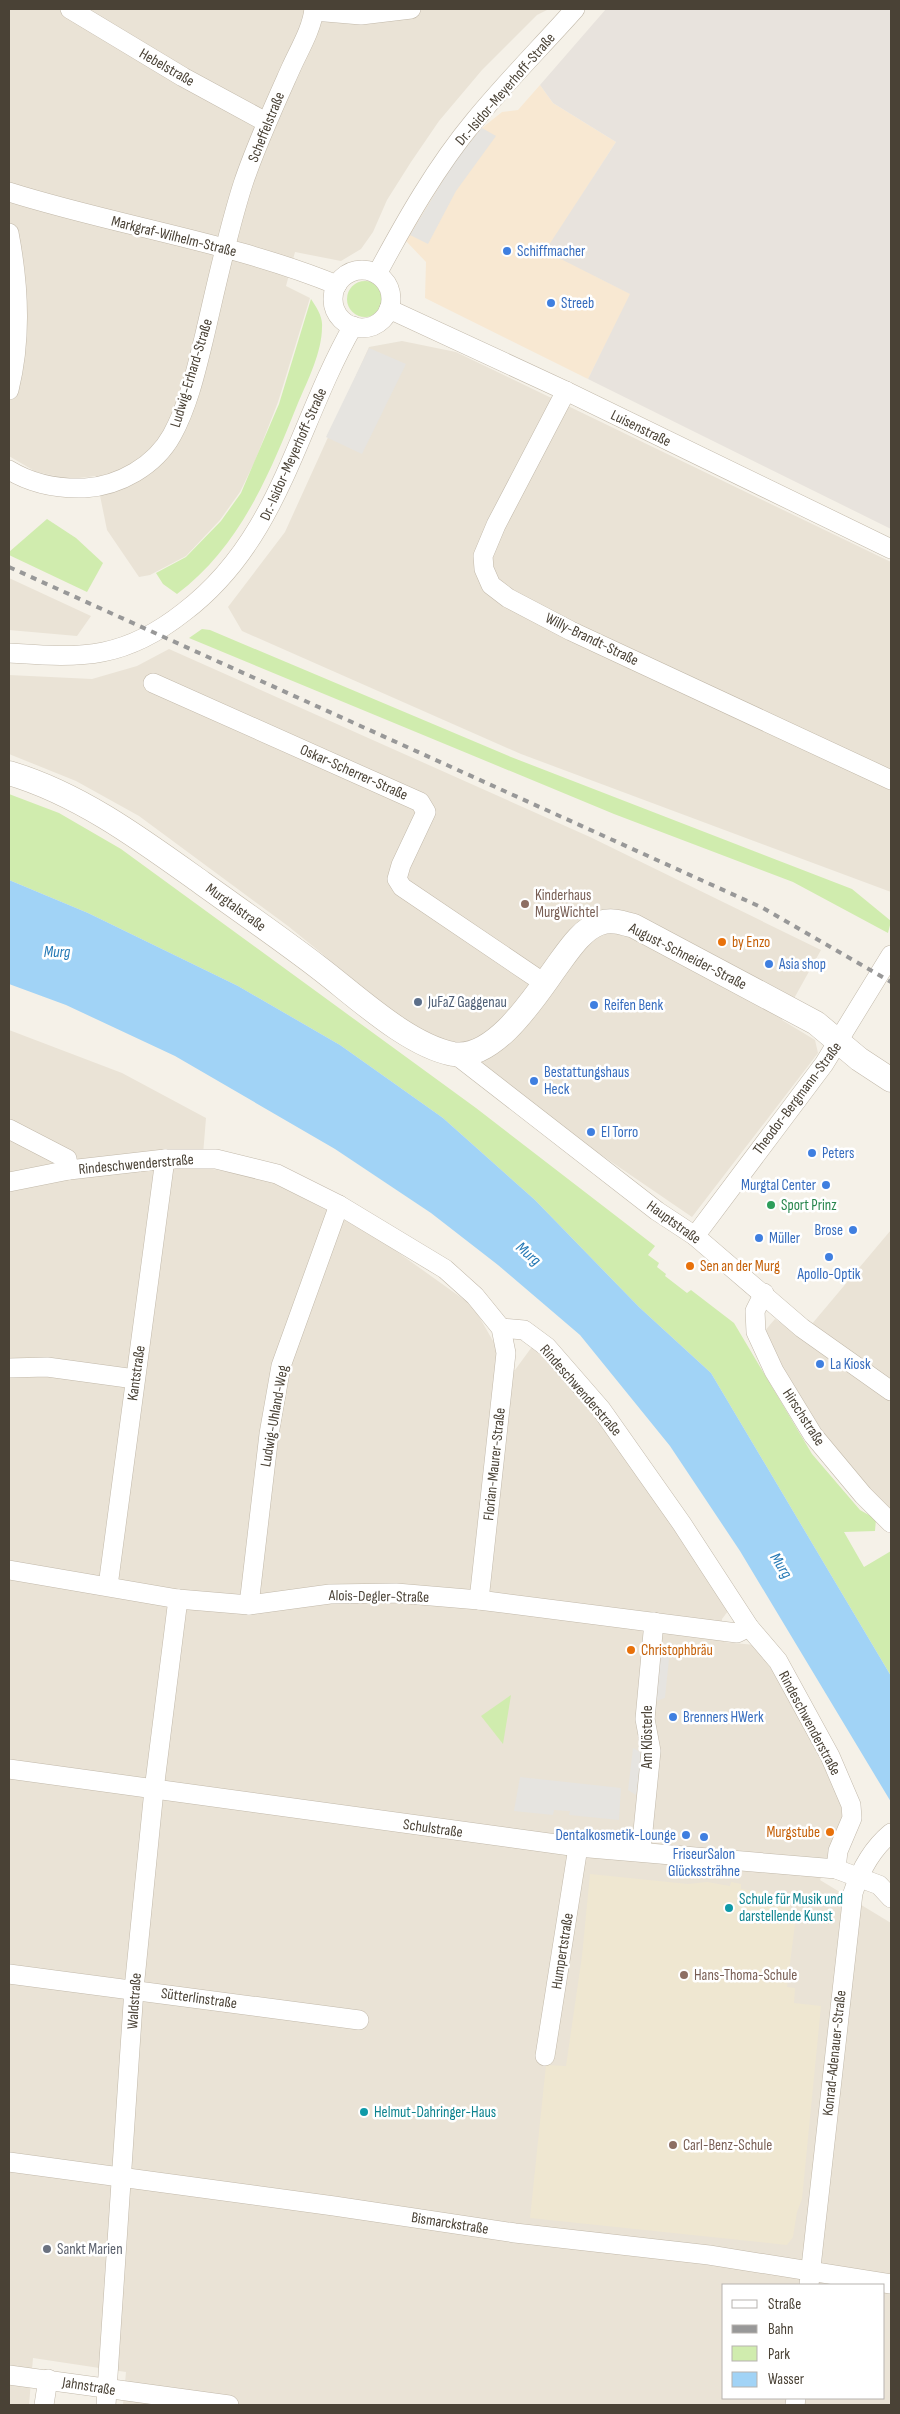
<svg xmlns="http://www.w3.org/2000/svg" width="900" height="2414" font-family="'Sofia Sans Condensed',sans-serif">
<rect width="100%" height="100%" fill="#f5f1e8"/>
<g fill="#eae3d6" fill-rule="evenodd">
<path d="M 9,9 L 549,9 L 537,15 L 482,70 L 439,121 L 411,162 L 387,200 L 373,232 L 361,249 L 341,261 L 295,252 L 286,286 L 310,298 L 278,402 L 255,461 L 240,492 L 220,520 L 186,556 L 150,575 L 139,577 L 107,530 L 96,476 L 70,479 L 36,472 L 9,456 Z"/>
<path d="M 402,341 L 456,352 L 891,562 L 891,892 L 521,754 L 242,631 L 228,607 L 285,532 L 369,347 Z"/>
<path d="M 9,578 L 91,616 L 77,636 L 9,630 Z"/>
<path d="M 169,649 L 590,837 L 821,950 L 782,1020 L 815,1040 L 818,1053 L 692,1217 L 401,1018 L 288,926 L 139,816 L 76,781 L 9,754 L 9,675 L 92,679 L 137,666 Z"/>
<path d="M 9,1030 L 122,1073 L 206,1118 L 202,1167 L 269,1180 L 375,1236 L 473,1306 L 497,1348 L 499,1369 L 515,1370 L 534,1344 L 588,1400 L 731,1607 L 722,1619 L 724,1642 L 755,1645 L 794,1703 L 849,1814 L 820,1880 L 891,1923 L 891,2405 L 123,2405 L 126,2372 L 33,2358 L 29,2405 L 9,2405 ZM 724,2285 L 884,2285 L 884,2398 L 724,2398 Z"/>
<path d="M 891,1230 L 891,1511 L 859,1484 L 810,1422 L 763,1333 L 775,1319 L 801,1337 Z"/>
</g>
<path fill="#f8e8d2" d="M 540,85 L 553,103 L 616,142 L 580,198 L 595,276 L 631,294 L 588,379 L 425,298 L 426,262 L 406,241 L 456,159 L 482,128 L 502,112 L 518,110 Z"/>
<path fill="#e8e3dd" d="M 606,9 L 891,9 L 891,529 L 588,379 L 630,294 L 545,251 L 616,142 L 553,103 L 540,85 Z"/>
<path fill="#efe7d1" d="M 590,1874 L 688,1884 L 707,1882 L 730,1886 L 731,1882 L 741,1884 L 741,1889 L 785,1896 L 793,1915 L 796,1916 L 787,1987 L 795,1988 L 794,2003 L 821,2006 L 802,2199 L 797,2212 L 793,2237 L 787,2245 L 530,2218 L 546,2065 L 566,2066 L 582,1956 Z"/>
<g fill="#d0ecae">
<circle cx="365" cy="299" r="18"/>
<path d="M 311,299 C 316,307 323,316 322,327 C 322,352 308,380 298,403 C 270,473 240,547 177,594 L 163,584 L 156,573 L 186,557 L 221,521 L 241,493 L 279,404 Z"/>
<path d="M 47,519 L 76,538 L 103,563 L 87,592 L 9,555 L 9,552 Z"/>
<path d="M 202,629 L 210,630 L 511,757 L 852,889 L 891,921 L 888,933 L 793,882 L 614,814 L 189,638 Z"/>
<path d="M 9,794 L 59,813 L 121,849 L 476,1108 L 655,1246 L 648,1255 L 659,1263 L 657,1267 L 666,1274 L 665,1276 L 687,1293 L 691,1290 L 734,1323 L 812,1454 L 860,1510 L 876,1519 L 875,1531 L 844,1532 L 864,1567 L 891,1551 L 891,1676 L 711,1373 L 639,1307 L 535,1200 L 443,1118 L 340,1045 L 238,986 L 88,913 L 9,880 Z"/>
<path d="M 511,1695 L 503,1744 L 481,1716 Z"/>
</g>
<g fill="#e6e4e0">
<path d="M 482,128 L 496,136 L 456,191 L 428,244 L 410,235 L 456,159 Z"/>
<path d="M 369,348 L 406,364 L 362,454 L 326,437 Z"/>
<path d="M 670,1649 L 665,1698 L 650,1703 L 656,1655 Z"/>
<path d="M 633,1748 L 642,1753 L 636,1795 L 628,1790 Z"/>
<path d="M 520,1777 L 621,1788 L 619,1820 L 569,1815 L 570,1811 L 554,1810 L 553,1815 L 514,1811 Z"/>
</g>
<path fill="#a1d3f6" d="M 9,880 L 88,913 L 238,986 L 340,1045 L 443,1118 L 535,1200 L 639,1307 L 711,1373 L 891,1676 L 891,1802 L 740,1551 L 670,1446 L 580,1335 L 498,1265 L 431,1213 L 335,1149 L 175,1056 L 66,1005 L 9,984 Z"/>
<g fill="none" stroke-linecap="round" stroke-linejoin="round">
<defs>
<g id="minor">
<path d="M 70,9 L 183,77 L 266,122"/>
<path d="M 314,11 L 361,15 L 411,9"/>
<path d="M 9,192 C 117,226 232,242 337,285"/>
<path d="M 9,233 C 19,285 22,338 9,390"/>
<circle cx="362" cy="299" r="29"/>
<path d="M 377,274 C 406,220 436,167 475,120 C 507,81 542,46 575,9"/>
<path d="M 389,309 L 566,391 L 891,549"/>
<path d="M 566,391 L 496,525 L 483,556 L 484,569 L 491,585 L 508,598 L 571,631 L 891,780"/>
<path d="M 9,470 C 32,484 58,489 85,488 C 119,486 155,466 172,435 C 188,406 196,371 204,338 C 216,287 227,234 243,184 C 256,145 274,106 291,68 C 299,50 312,29 314,9"/>
<path d="M 9,653 C 40,655 72,658 103,652 C 133,646 160,631 184,612 C 280,539 296,426 353,326"/>
<path d="M 153,683 L 420,802 L 426,812 L 401,865 L 397,879 L 402,887 L 544,983"/>
<path d="M 455,1054 L 657,1211 L 695,1236 L 802,1328 L 891,1391"/>
<path d="M 9,1129 L 67,1159 L 69,1170"/>
<path d="M 9,1182 L 69,1170 L 165,1159 L 216,1159 L 277,1174 L 339,1205 L 445,1269 L 475,1296 L 501,1328 L 506,1353 L 479,1600"/>
<path d="M 695,1236 L 824,1064 L 891,955"/>
<path d="M 764,1293 L 755,1311 L 756,1332 L 774,1371 L 813,1435 L 863,1495 L 891,1523"/>
<path d="M 501,1328 L 524,1330 L 547,1347 L 601,1409 L 682,1524 L 749,1627 L 778,1661 L 830,1756 L 851,1805 L 852,1818 L 838,1851 L 836,1869"/>
<path d="M 9,1368 L 47,1367 L 135,1379"/>
<path d="M 9,1570 L 178,1599 L 249,1605 L 330,1594 L 396,1593 L 479,1600 L 737,1633 L 749,1627"/>
<path d="M 108,1586 L 165,1159"/>
<path d="M 249,1605 L 269,1434 L 281,1366 L 339,1205"/>
<path d="M 9,1769 L 578,1847 L 836,1869 L 879,1885 L 891,1898"/>
<path d="M 641,1851 L 651,1751 L 645,1719 L 654,1622"/>
<path d="M 9,1974 L 359,2020"/>
<path d="M 545,2056 L 578,1847"/>
<path d="M 9,2162 L 334,2206 L 515,2233 L 709,2255 L 891,2284"/>
<path d="M 809,2285 L 853,1893 C 860,1871 873,1848 891,1833"/>
<path d="M 9,2375 L 229,2405"/>
<path d="M 44,2405 L 48,2379"/>
<path d="M 106,2405 L 134,1989 L 154,1790 L 178,1599"/>
<path d="M 795,2405 L 796,2398"/>
</g>
<path id="tertiary" d="M 9,773 C 80,794 142,840 202,883 C 241,911 280,938 318,967 C 355,995 407,1045 453,1054 C 495,1061 536,995 557,966 C 568,951 582,929 600,923 C 612,919 623,923 634,926 L 816,1023 L 859,1059 L 891,1080"/>
</defs>
<use href="#minor" stroke="#c2b9aa" stroke-width="20"/>
<use href="#tertiary" stroke="#c2b9aa" stroke-width="25"/>
<use href="#minor" stroke="#fff" stroke-width="19"/>
<use href="#tertiary" stroke="#fff" stroke-width="24"/>
<path stroke="#989898" stroke-width="4" stroke-dasharray="6 6" stroke-linecap="butt" d="M 9,567 L 763,908 L 891,982"/>
</g>
<g fill="#3f7fe0" stroke="#fff" stroke-width="2">
<circle cx="507" cy="251" r="5"/>
<circle cx="551" cy="303" r="5"/>
<circle cx="769" cy="964" r="5"/>
<circle cx="594" cy="1005" r="5"/>
<circle cx="534" cy="1081" r="5"/>
<circle cx="591" cy="1132" r="5"/>
<circle cx="812" cy="1153" r="5"/>
<circle cx="826" cy="1185" r="5"/>
<circle cx="853" cy="1230" r="5"/>
<circle cx="759" cy="1238" r="5"/>
<circle cx="829" cy="1257" r="5"/>
<circle cx="820" cy="1364" r="5"/>
<circle cx="673" cy="1717" r="5"/>
<circle cx="686" cy="1835" r="5"/>
<circle cx="704" cy="1837" r="5"/>
</g>
<g fill="#8d6e63" stroke="#fff" stroke-width="2">
<circle cx="525" cy="904" r="5"/>
<circle cx="684" cy="1975" r="5"/>
<circle cx="673" cy="2145" r="5"/>
</g>
<g fill="#e8710a" stroke="#fff" stroke-width="2">
<circle cx="722" cy="942" r="5"/>
<circle cx="690" cy="1266" r="5"/>
<circle cx="631" cy="1650" r="5"/>
<circle cx="830" cy="1832" r="5"/>
</g>
<circle fill="#5c6f8a" stroke="#fff" stroke-width="2" cx="418" cy="1002" r="5"/>
<circle fill="#2e9e5b" stroke="#fff" stroke-width="2" cx="771" cy="1205" r="5"/>
<g fill="#0f9aa8" stroke="#fff" stroke-width="2">
<circle cx="729" cy="1908" r="5"/>
<circle cx="364" cy="2112" r="5"/>
</g>
<circle fill="#6b7280" stroke="#fff" stroke-width="2" cx="47" cy="2249" r="5"/>
<g text-anchor="middle" stroke-width="5" stroke-linejoin="round" paint-order="stroke">
<g font-size="15" fill="#4a4236" stroke="#fff">
<text transform="translate(167 67) rotate(30)" y="5">Hebelstraße</text>
<text transform="translate(505 89) rotate(-49)" y="5">Dr.-Isidor-Meyerhoff-Straße</text>
<text transform="translate(266 127) rotate(-68)" y="5">Scheffelstraße</text>
<text transform="translate(174 236) rotate(14)" y="5">Markgraf-Wilhelm-Straße</text>
<text transform="translate(191 373) rotate(-73)" y="5">Ludwig-Erhard-Straße</text>
<text transform="translate(641 428) rotate(26)" y="5">Luisenstraße</text>
<text transform="translate(293 454) rotate(-66)" y="5">Dr.-Isidor-Meyerhoff-Straße</text>
<text transform="translate(592 639) rotate(26)" y="5">Willy-Brandt-Straße</text>
<text transform="translate(354 772) rotate(24)" y="5">Oskar-Scherrer-Straße</text>
<text transform="translate(236 907) rotate(36)" y="5">Murgtalstraße</text>
<text transform="translate(688 956) rotate(27)" y="5">August-Schneider-Straße</text>
<text transform="translate(797 1098) rotate(-53)" y="5">Theodor-Bergmann-Straße</text>
<text transform="translate(136 1164) rotate(-5)" y="5">Rindeschwenderstraße</text>
<text transform="translate(674 1222) rotate(36)" y="5">Hauptstraße</text>
<text transform="translate(136 1373) rotate(-82)" y="5">Kantstraße</text>
<text transform="translate(581 1390) rotate(49)" y="5">Rindeschwenderstraße</text>
<text transform="translate(274 1416) rotate(-80)" y="5">Ludwig-Uhland-Weg</text>
<text transform="translate(804 1417) rotate(57)" y="5">Hirschstraße</text>
<text transform="translate(494 1464) rotate(-84)" y="5">Florian-Maurer-Straße</text>
<text transform="translate(379 1596) rotate(1)" y="5">Alois-Degler-Straße</text>
<text transform="translate(810 1723) rotate(62)" y="5">Rindeschwenderstraße</text>
<text transform="translate(647 1737) rotate(-90)" y="5">Am Klösterle</text>
<text transform="translate(433 1828) rotate(8)" y="5">Schulstraße</text>
<text transform="translate(562 1951) rotate(-81)" y="5">Humpertstraße</text>
<text transform="translate(199 1998) rotate(8)" y="5">Sütterlinstraße</text>
<text transform="translate(134 2001) rotate(-86)" y="5">Waldstraße</text>
<text transform="translate(834 2053) rotate(-84)" y="5">Konrad-Adenauer-Straße</text>
<text transform="translate(450 2223) rotate(9)" y="5">Bismarckstraße</text>
<text transform="translate(89 2386) rotate(9)" y="5">Jahnstraße</text>
</g>
<g font-size="15" fill="#366cbe" stroke="#fff" text-anchor="start">
<text x="517" y="256">Schiffmacher</text>
<text x="561" y="308">Streeb</text>
<text x="779" y="969">Asia shop</text>
<text x="604" y="1010">Reifen Benk</text>
<text x="544" y="1077">Bestattungshaus<tspan x="544" dy="17">Heck</tspan></text>
<text x="601" y="1137">El Torro</text>
<text x="822" y="1158">Peters</text>
<text x="816" y="1190" text-anchor="end">Murgtal Center</text>
<text x="843" y="1235" text-anchor="end">Brose</text>
<text x="769" y="1243">Müller</text>
<text x="829" y="1279" text-anchor="middle">Apollo-Optik</text>
<text x="830" y="1369">La Kiosk</text>
<text x="683" y="1722">Brenners HWerk</text>
<text x="676" y="1840" text-anchor="end">Dentalkosmetik-Lounge</text>
<text x="704" y="1859" text-anchor="middle">FriseurSalon<tspan x="704" dy="17">Glückssträhne</tspan></text>
</g>
<g font-size="15" fill="#785e54" stroke="#fff" text-anchor="start">
<text x="535" y="900">Kinderhaus<tspan x="535" dy="17">MurgWichtel</tspan></text>
<text x="694" y="1980">Hans-Thoma-Schule</text>
<text x="683" y="2150">Carl-Benz-Schule</text>
</g>
<g font-size="15" fill="#c56008" stroke="#fff" text-anchor="start">
<text x="732" y="947">by Enzo</text>
<text x="700" y="1271">Sen an der Murg</text>
<text x="641" y="1655">Christophbräu</text>
<text x="820" y="1837" text-anchor="end">Murgstube</text>
</g>
<g font-size="15" fill="#4e5e75" stroke="#fff" text-anchor="start">
<text x="428" y="1007">JuFaZ Gaggenau</text>
</g>
<g font-size="15" fill="#27864d" stroke="#fff" text-anchor="start">
<text x="781" y="1210">Sport Prinz</text>
</g>
<g font-size="15" fill="#0d838f" stroke="#fff" text-anchor="start">
<text x="739" y="1904">Schule für Musik und<tspan x="739" dy="17">darstellende Kunst</tspan></text>
<text x="374" y="2117">Helmut-Dahringer-Haus</text>
</g>
<g font-size="15" fill="#5b616d" stroke="#fff" text-anchor="start">
<text x="57" y="2254">Sankt Marien</text>
</g>
<g font-size="16" font-style="italic" fill="#2579b5" stroke="#fff">
<text x="57" y="957">Murg</text>
<text transform="translate(529 1253) rotate(41)" y="6">Murg</text>
<text transform="translate(782 1565) rotate(58)" y="6">Murg</text>
</g>
</g>
<rect width="900" height="2414" fill="none" stroke="#4a4236" stroke-width="20"/>
<rect x="722" y="2284" width="162" height="115" fill="#ffffff" stroke="#b7b3af"/>
<rect x="732" y="2300" width="25" height="8" fill="#ffffff" stroke="#b7b3af"/>
<text x="768" y="2309" font-size="15" fill="#4a4236">Straße</text>
<rect x="732" y="2325" width="25" height="8" fill="#989898" stroke="#b7b3af"/>
<text x="768" y="2334" font-size="15" fill="#4a4236">Bahn</text>
<rect x="732" y="2346" width="25" height="15" fill="#d0ecae" stroke="#b7b3af"/>
<text x="768" y="2359" font-size="15" fill="#4a4236">Park</text>
<rect x="732" y="2372" width="25" height="15" fill="#a1d3f6" stroke="#b7b3af"/>
<text x="768" y="2384" font-size="15" fill="#4a4236">Wasser</text>
</svg>
